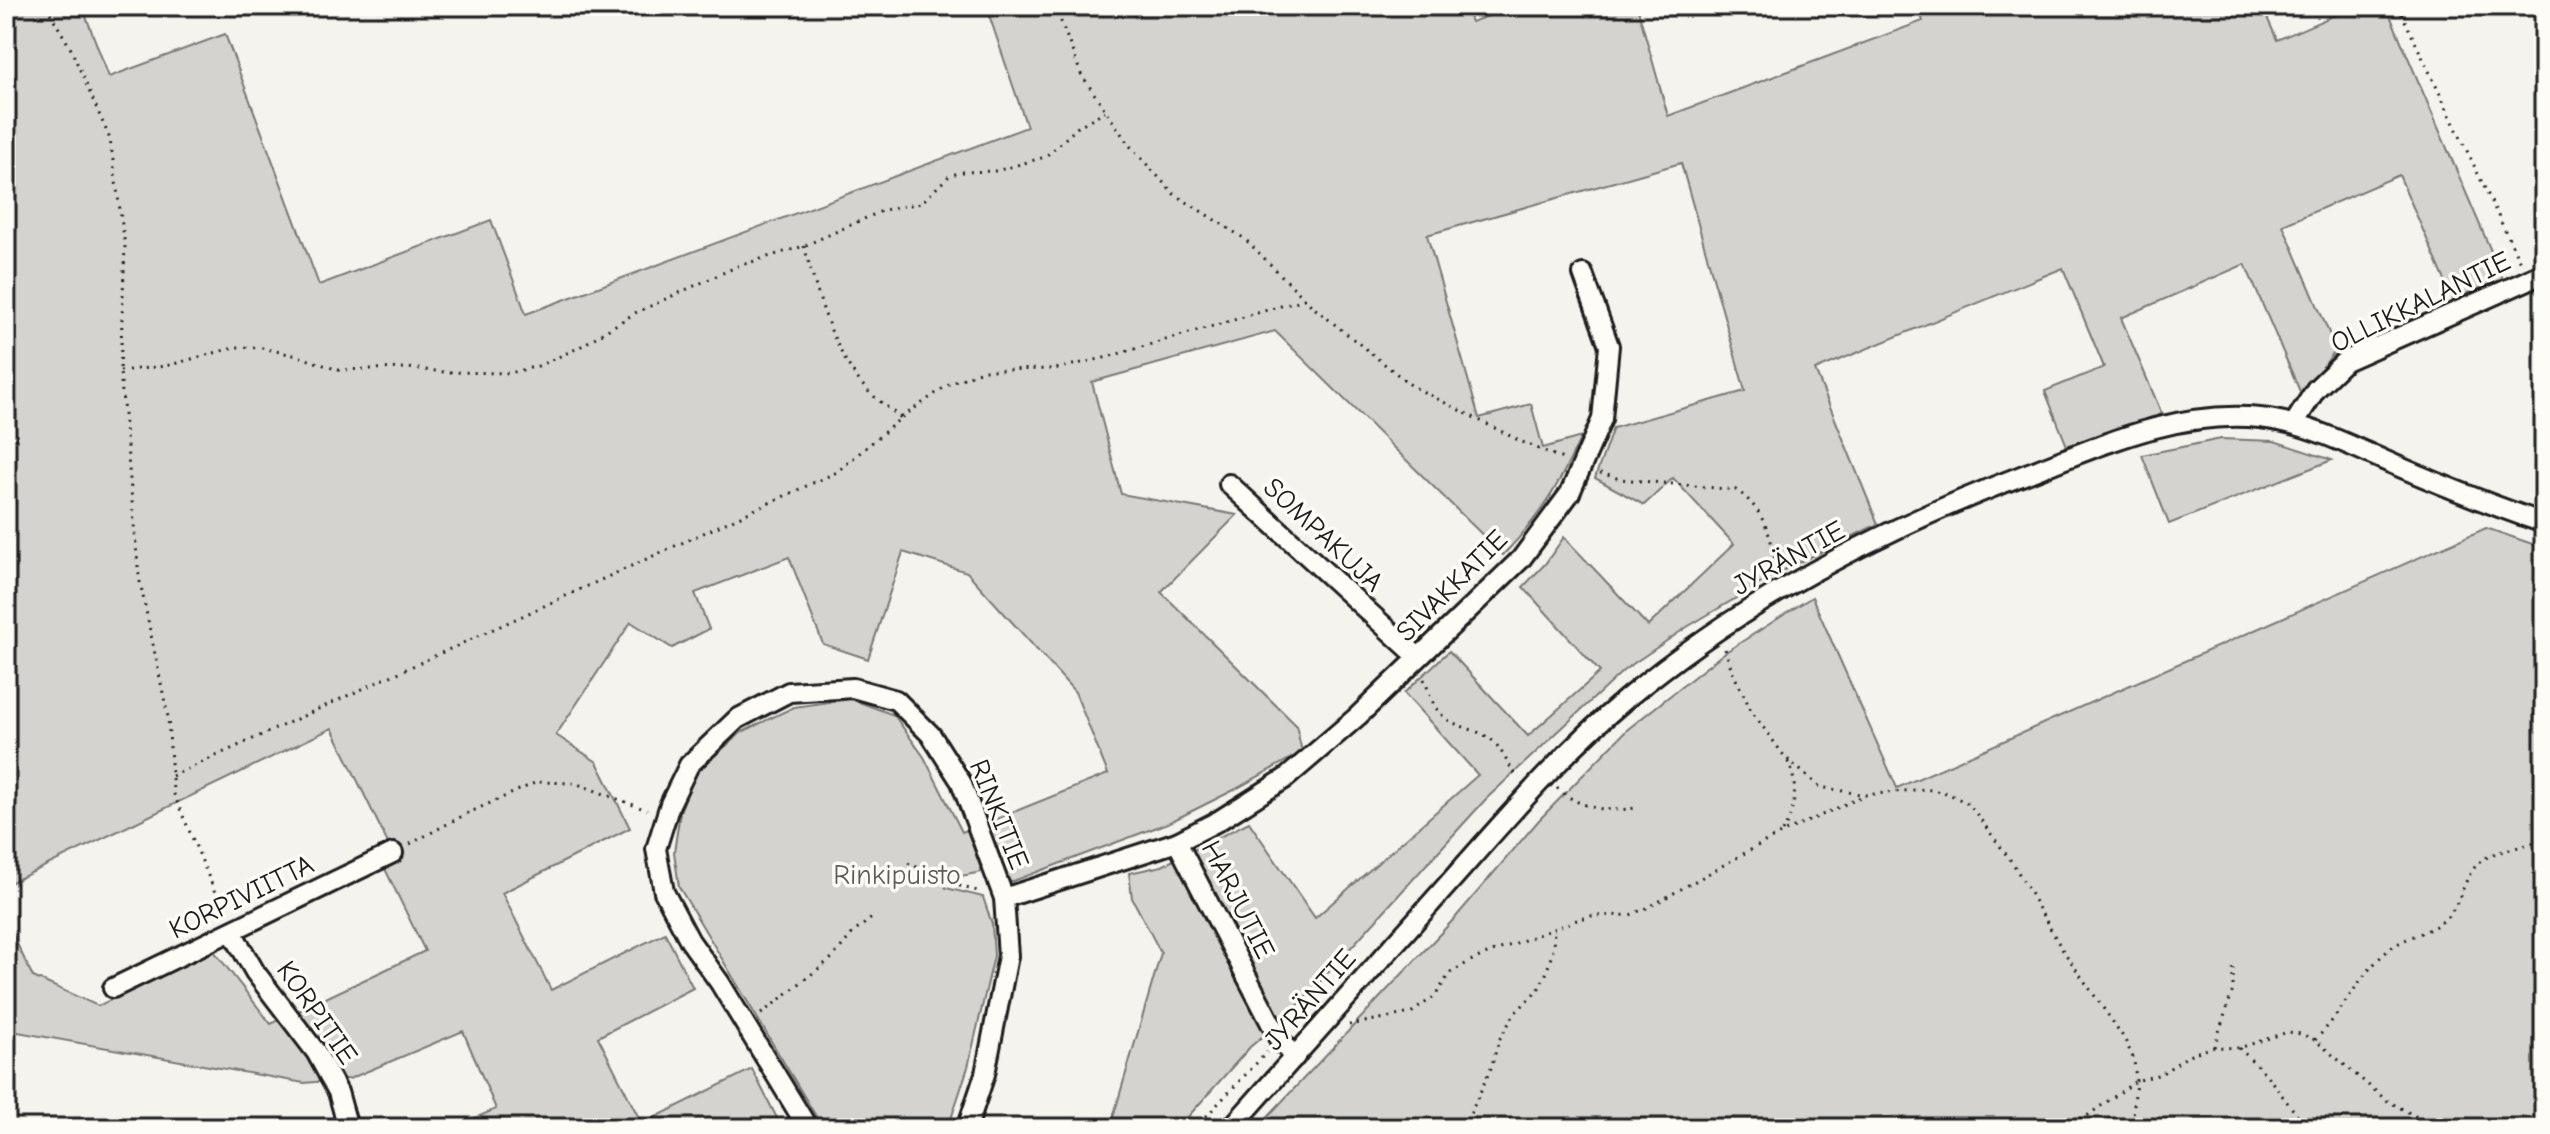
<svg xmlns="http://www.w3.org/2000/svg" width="2550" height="1134" font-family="'Comic Neue',sans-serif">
<rect width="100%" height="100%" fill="#f4f3ee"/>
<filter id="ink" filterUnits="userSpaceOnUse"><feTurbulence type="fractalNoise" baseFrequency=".0125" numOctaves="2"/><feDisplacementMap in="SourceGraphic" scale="16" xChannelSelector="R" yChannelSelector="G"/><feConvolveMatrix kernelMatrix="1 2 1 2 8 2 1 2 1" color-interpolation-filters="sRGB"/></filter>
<g filter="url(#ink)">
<g fill="#d4d3cf" stroke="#787876" stroke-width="2">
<path d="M 6,6 L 82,6 L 109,77 L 225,34 L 319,285 L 491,220 L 526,314 L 1027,127 L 986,6 L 1465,6 L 1471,22 L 1517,6 L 1637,6 L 1668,116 L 1923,21 L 1918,6 L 2262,6 L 2277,40 L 2356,6 L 2386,6 L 2503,279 L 2453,299 L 2399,175 L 2283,225 L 2336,349 L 2302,396 L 2245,264 L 2121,318 L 2162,414 L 2067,446 L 2045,391 L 2104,367 L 2063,268 L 1815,370 L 1878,524 L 1782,571 L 1687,627 L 1624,670 L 1486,799 L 1295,1009 L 1250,1047 L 1178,1128 L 1110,1128 L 1161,953 L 1132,898 L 1129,873 L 1162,866 L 1249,822 L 1315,918 L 1478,775 L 1404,693 L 1449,651 L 1528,736 L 1600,672 L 1523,587 L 1545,564 L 1564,537 L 1648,626 L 1734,544 L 1673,478 L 1644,505 L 1595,478 L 1613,428 L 1745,391 L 1681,163 L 1427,235 L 1479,418 L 1531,404 L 1543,448 L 1581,437 C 1558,487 1541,516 1503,555 L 1275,331 L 1092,382 L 1121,494 L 1237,515 L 1161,592 L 1296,725 L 1302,752 L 1234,790 L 1168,823 L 1008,883 L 986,823 L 1108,774 L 1075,692 L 967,572 L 903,552 L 868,659 L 823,644 L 789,557 L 695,593 L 709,629 L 672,648 L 631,622 L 556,735 L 597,762 L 630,828 L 502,893 L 551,990 L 665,933 L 693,988 L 598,1037 L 642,1124 L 752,1069 L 782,1128 L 452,1128 L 496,1109 L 463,1031 L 349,1079 L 304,1083 L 6,1030 L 6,921 L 33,977 L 98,1006 L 214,951 L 271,1024 L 425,951 L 384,867 L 396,860 L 332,728 L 6,885 Z"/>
<path d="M 2221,439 L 2274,441 L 2332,460 L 2169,524 L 2142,455 Z"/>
<path d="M 2486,528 L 2544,548 L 2544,1128 L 1257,1128 L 1455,918 L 1539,820 L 1628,729 L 1724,653 L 1812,597 L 1897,788 Z"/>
<path d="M 851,699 L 894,715 L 924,757 L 962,832 L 967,830 L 982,872 L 961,876 L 941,869 L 946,888 L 983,897 L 992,924 L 994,956 L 968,1067 L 948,1128 L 823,1128 L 679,887 L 674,852 L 680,812 L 695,773 L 742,732 L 794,707 Z"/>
</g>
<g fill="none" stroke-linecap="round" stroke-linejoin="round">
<defs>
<g id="street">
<path d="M 2295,422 L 2316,389 L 2345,361 L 2544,273"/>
<path d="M 1229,484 L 1418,657"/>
<path d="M 1177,842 L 1279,1039 L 1295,1057"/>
<path d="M 1004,898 L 1177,842 L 1218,821 L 1286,778 L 1358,716 L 1521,559 L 1570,493 L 1602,419 L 1609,346 L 1583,274"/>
<path d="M 232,932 L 255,972 L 316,1052 L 338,1092 L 348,1128"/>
<path d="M 113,988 L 393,853"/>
<path d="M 808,1128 L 720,983 L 690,941 L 664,892 L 656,849 L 670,804 L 689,765 L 737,719 L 789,692 L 853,688 L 896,700 L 931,735 L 961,782 L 1004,898 L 1008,956 L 985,1074 L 967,1128"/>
<path d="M 1231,1128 C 1304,1047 1376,965 1449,883 C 1506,819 1561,754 1626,699 C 1744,600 1886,527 2029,473 C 2104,444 2178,410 2260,418 C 2308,423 2351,446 2395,465 C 2444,486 2493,506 2544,523"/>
</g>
</defs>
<use href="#street" stroke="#1c1c1c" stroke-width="24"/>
<g stroke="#1c1c1c" stroke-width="3" stroke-dasharray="2 6" stroke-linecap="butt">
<path d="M 46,6 L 70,47 L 110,139 L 125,246 L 120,371 L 139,577 L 168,717 L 173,792 L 225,916"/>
<path d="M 1055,6 L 1081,74 L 1129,145 L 1174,194 L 1245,239 L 1313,307 L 1412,386 L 1520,441 L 1563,459"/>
<path d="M 2398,6 L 2520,262"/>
<path d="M 804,246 C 818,294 832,352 867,390 C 877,400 890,409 901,418"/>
<path d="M 120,371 L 166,366 L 236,347 L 262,348 L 298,356 L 338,370 L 408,368 L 444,372 L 510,373 L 538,366 L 578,348 L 635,313 L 738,266 L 804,246 L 884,210 L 921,203 L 949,176 L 961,172 L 996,171 L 1045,157 L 1079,126 L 1105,111"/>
<path d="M 1600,473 L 1620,479 L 1736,490 C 1764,508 1773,540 1777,572"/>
<path d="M 1725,649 L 1732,671 L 1752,712 L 1785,757 L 1820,787 L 1865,795 L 1925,789 L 1947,793 L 1969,804 L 2014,865 L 2062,949 L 2124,1038 L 2134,1060 L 2136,1081 L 2132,1128"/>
<path d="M 1424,679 C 1429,690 1431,703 1440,713 C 1454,729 1478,727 1494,742 C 1503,751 1508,767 1519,778"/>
<path d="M 172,776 L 837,472 L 901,418 L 949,384 L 984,370 L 1055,369 L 1104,358 L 1305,299"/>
<path d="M 1557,788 C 1579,808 1607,813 1635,808"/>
<path d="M 1782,832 C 1796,811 1799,782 1787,760"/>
<path d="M 410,844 L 466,814 L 537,782 L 575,783 L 647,810"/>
<path d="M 908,863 L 962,887 L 982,892"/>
<path d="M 761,1014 L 832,958 L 853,933 L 873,917"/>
<path d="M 1349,1025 L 1411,1013 L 1435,996 L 1450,973 L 1474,959 L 1577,920 L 1591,916 L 1630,915 L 1649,907 L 1770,839 L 1865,795"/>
<path d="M 2315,1040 C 2343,1013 2359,973 2390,949 C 2407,935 2434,933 2449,915 C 2462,900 2464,875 2480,862 C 2497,848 2525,849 2544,838"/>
<path d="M 2214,1047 L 2233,990 L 2233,968"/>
<path d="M 2239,1048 L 2265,1073 L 2307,1128"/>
<path d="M 1195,1128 L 1267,1052"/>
<path d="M 1464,1128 L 1491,1068 L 1499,1040 L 1515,1013 L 1538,990 L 1546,974 L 1553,950 L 1554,930"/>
<path d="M 2058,1128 L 2087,1116 L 2136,1081 L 2161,1074 L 2191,1054 L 2214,1047 L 2239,1048 L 2288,1032 L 2301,1034 L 2315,1040 L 2386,1100 L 2437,1128"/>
</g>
<use href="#street" stroke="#fdfcf7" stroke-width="18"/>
</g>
</g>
<g text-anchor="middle" stroke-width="7" stroke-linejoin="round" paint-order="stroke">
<g font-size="28" fill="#1c1c1c" stroke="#fdfcf7">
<text transform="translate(2420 301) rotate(-26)" y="10">OLLIKKALANTIE</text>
<text transform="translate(1324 534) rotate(43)" y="10">SOMPAKUJA</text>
<text transform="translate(1788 557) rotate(-29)" y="10">JYRÄNTIE</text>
<text transform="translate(1451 585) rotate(-45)" y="10">SIVAKKATIE</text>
<text transform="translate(1000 814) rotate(68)" y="10">RINKITIE</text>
<text transform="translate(241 896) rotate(-26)" y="10">KORPIVIITTA</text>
<text transform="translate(1239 899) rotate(63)" y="10">HARJUTIE</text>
<text transform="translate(1309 999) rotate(-49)" y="10">JYRÄNTIE</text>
<text transform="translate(318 1012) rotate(55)" y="10">KORPITIE</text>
</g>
<g font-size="28" fill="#5c5c5b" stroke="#fdfcf7">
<text x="897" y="884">Rinkipuisto</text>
</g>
</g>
<rect width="2550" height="1134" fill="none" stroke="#fdfcf7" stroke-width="32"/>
<rect x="16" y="16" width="2518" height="1102" fill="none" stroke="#1c1c1c" stroke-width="3" filter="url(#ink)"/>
</svg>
